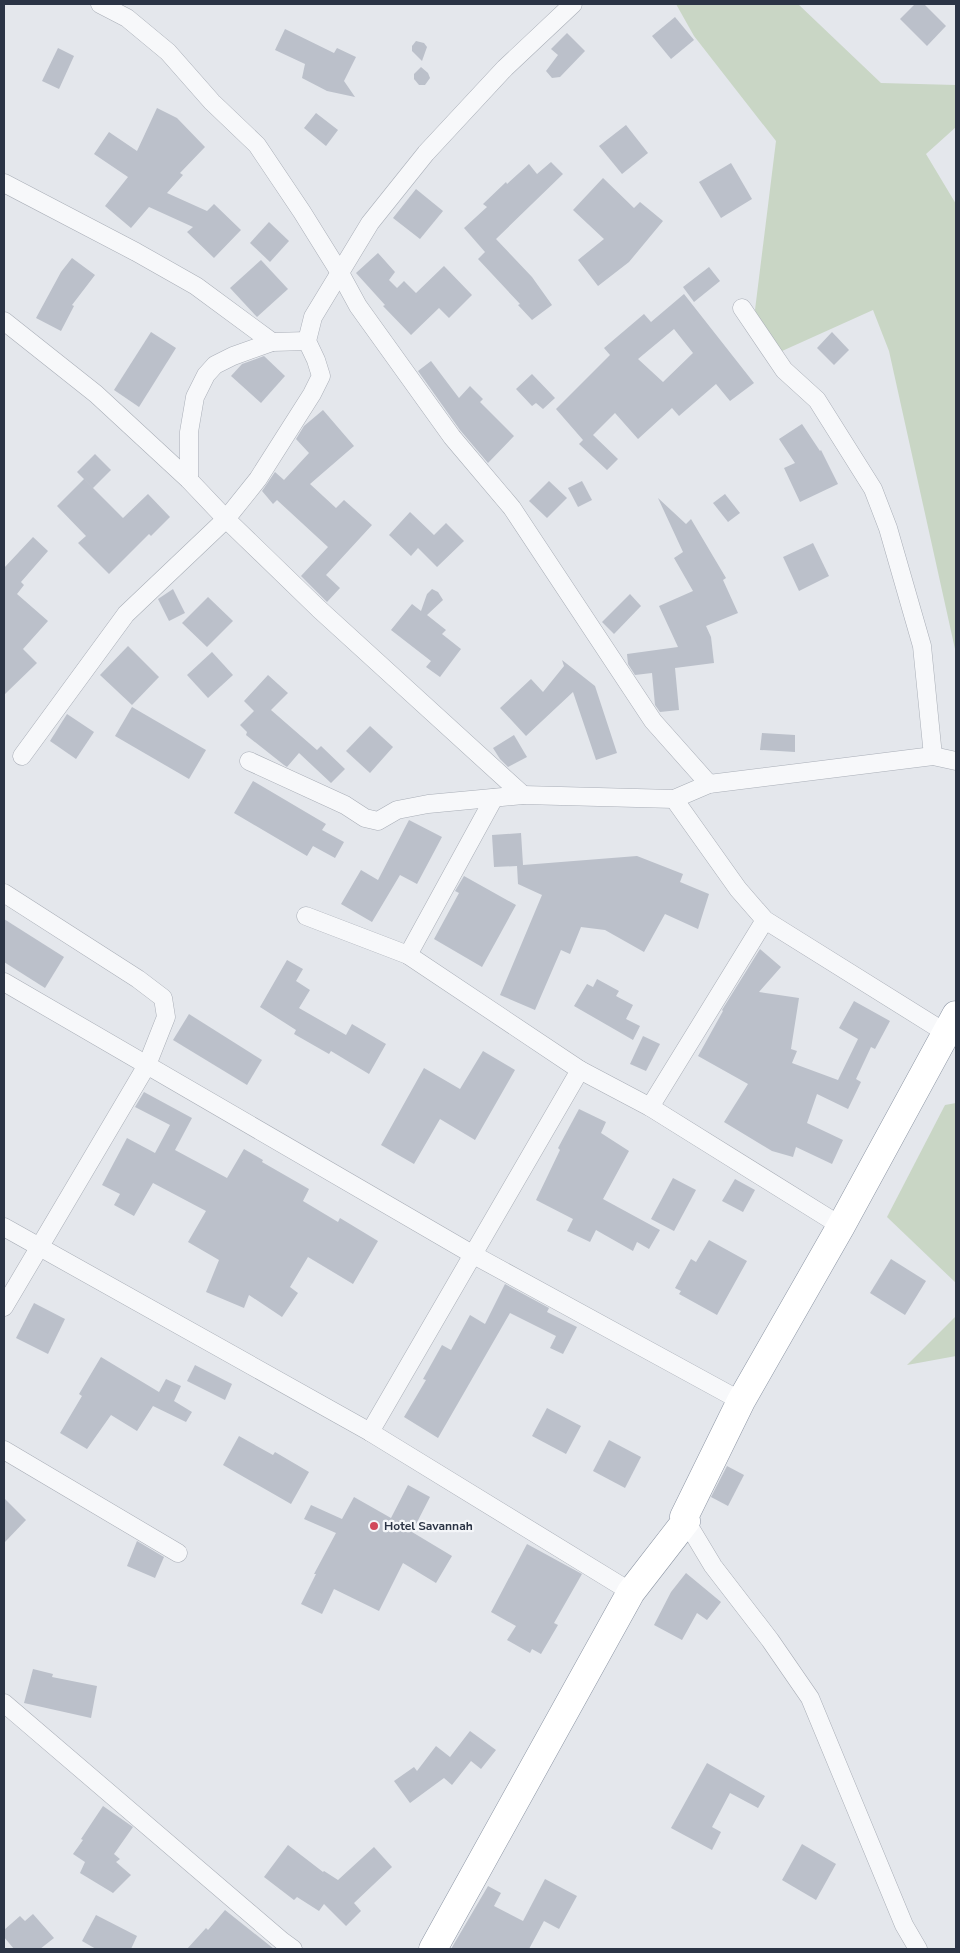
<svg xmlns="http://www.w3.org/2000/svg" width="960" height="1953" font-family="'Nunito Sans',sans-serif">
<rect width="100%" height="100%" fill="#e4e7ec"/>
<g fill="#c9d6c5">
<path d="M 676,4 L 798,4 L 881,83 L 956,85 L 956,127 L 926,154 L 956,204 L 956,642 L 955,649 L 889,351 L 873,310 L 771,356 L 755,310 L 776,141 L 694,36 Z"/>
<path d="M 956,1103 L 956,1283 L 887,1217 L 945,1105 Z"/>
<path d="M 956,1316 L 956,1356 L 907,1365 Z"/>
</g>
<g fill="#bbc0ca" fill-rule="evenodd">
<path d="M 915,4 L 924,4 L 946,26 L 927,46 L 900,19 Z"/>
<path d="M 675,17 L 694,40 L 671,59 L 652,36 Z"/>
<path d="M 285,29 L 334,53 L 337,48 L 356,57 L 344,81 L 355,97 L 327,91 L 302,78 L 305,64 L 275,50 Z"/>
<path d="M 567,33 L 585,51 L 560,77 L 552,78 L 546,71 L 558,55 L 551,49 Z"/>
<path d="M 416,41 L 424,43 L 427,47 L 422,61 L 412,51 L 412,46 Z"/>
<path d="M 58,48 L 74,56 L 59,89 L 42,81 Z"/>
<path d="M 421,67 L 428,73 L 430,78 L 425,85 L 419,85 L 414,79 L 414,74 Z"/>
<path d="M 157,108 L 177,118 L 205,147 L 180,173 L 183,175 L 167,193 L 207,211 L 214,204 L 241,230 L 214,258 L 187,232 L 193,227 L 149,207 L 131,228 L 105,206 L 128,177 L 94,154 L 109,132 L 137,151 Z"/>
<path d="M 316,113 L 338,130 L 326,146 L 304,128 Z"/>
<path d="M 626,125 L 648,153 L 622,174 L 599,146 Z"/>
<path d="M 551,162 L 563,174 L 496,239 L 532,277 L 552,305 L 532,320 L 518,305 L 520,304 L 478,259 L 485,252 L 464,228 L 487,207 L 483,204 L 506,182 L 507,184 L 529,164 L 537,174 Z"/>
<path d="M 731,163 L 752,199 L 721,218 L 699,182 Z"/>
<path d="M 603,178 L 634,208 L 640,202 L 663,221 L 629,262 L 598,286 L 578,260 L 604,239 L 573,210 Z"/>
<path d="M 416,189 L 443,211 L 420,239 L 393,218 Z"/>
<path d="M 269,222 L 289,241 L 270,262 L 250,243 Z"/>
<path d="M 378,253 L 395,272 L 389,280 L 397,288 L 404,281 L 416,293 L 444,266 L 472,295 L 449,318 L 439,308 L 411,335 L 383,306 L 385,305 L 356,273 Z"/>
<path d="M 72,258 L 95,275 L 72,305 L 74,306 L 61,331 L 36,318 L 61,272 Z"/>
<path d="M 261,260 L 288,289 L 257,317 L 230,288 Z"/>
<path d="M 709,267 L 720,281 L 694,302 L 683,287 Z"/>
<path d="M 684,294 L 754,383 L 730,401 L 716,384 L 679,416 L 672,408 L 638,439 L 615,413 L 593,435 L 618,459 L 607,470 L 579,444 L 583,440 L 556,409 L 610,355 L 604,348 L 644,314 L 651,322 ZM 674,329 L 693,353 L 663,382 L 638,359 Z"/>
<path d="M 151,332 L 176,348 L 139,407 L 114,390 Z"/>
<path d="M 832,332 L 849,350 L 834,365 L 817,348 Z"/>
<path d="M 264,356 L 285,376 L 261,403 L 231,376 L 242,364 Z"/>
<path d="M 431,361 L 459,398 L 470,386 L 483,399 L 480,402 L 514,436 L 488,463 L 460,430 L 418,371 Z"/>
<path d="M 532,374 L 555,398 L 543,409 L 536,403 L 532,406 L 516,389 Z"/>
<path d="M 323,410 L 354,446 L 310,484 L 336,508 L 344,500 L 372,525 L 326,575 L 340,588 L 327,602 L 301,576 L 328,547 L 277,500 L 273,504 L 262,491 L 275,472 L 284,480 L 309,453 L 296,439 L 304,426 Z"/>
<path d="M 802,424 L 820,451 L 821,450 L 838,484 L 800,502 L 784,468 L 795,463 L 779,439 Z"/>
<path d="M 95,454 L 111,470 L 93,488 L 84,479 L 123,518 L 148,494 L 170,517 L 151,536 L 149,534 L 109,574 L 78,543 L 86,536 L 57,506 L 84,479 L 77,472 Z"/>
<path d="M 549,481 L 567,498 L 547,518 L 529,501 Z"/>
<path d="M 582,481 L 592,500 L 578,507 L 568,488 Z"/>
<path d="M 725,494 L 740,513 L 728,522 L 713,503 Z"/>
<path d="M 658,498 L 686,524 L 691,519 L 726,578 L 723,580 L 738,613 L 706,626 L 711,637 L 714,663 L 675,668 L 679,710 L 660,712 L 655,705 L 652,673 L 635,675 L 628,664 L 627,654 L 678,647 L 659,606 L 693,591 L 674,558 L 683,552 Z"/>
<path d="M 410,512 L 434,535 L 446,523 L 464,541 L 437,567 L 418,548 L 411,556 L 389,535 Z"/>
<path d="M 33,537 L 48,551 L 21,582 L 24,585 L 17,594 L 48,621 L 23,649 L 37,663 L 4,695 L 4,568 Z"/>
<path d="M 813,543 L 829,576 L 799,591 L 783,557 Z"/>
<path d="M 173,589 L 185,613 L 169,621 L 158,599 Z"/>
<path d="M 432,589 L 438,592 L 443,600 L 427,615 L 446,630 L 442,634 L 461,649 L 440,677 L 426,667 L 431,661 L 391,630 L 412,604 L 421,611 L 427,594 Z"/>
<path d="M 630,594 L 641,606 L 614,634 L 602,622 Z"/>
<path d="M 208,597 L 233,621 L 207,647 L 182,623 Z"/>
<path d="M 128,646 L 159,677 L 132,705 L 100,675 Z"/>
<path d="M 212,652 L 233,675 L 208,698 L 187,675 Z"/>
<path d="M 562,660 L 595,686 L 617,753 L 596,760 L 573,692 L 526,736 L 500,708 L 531,679 L 543,692 L 564,666 Z"/>
<path d="M 268,675 L 288,693 L 271,710 L 317,750 L 321,746 L 345,769 L 331,783 L 299,753 L 287,767 L 284,765 L 246,735 L 247,732 L 240,725 L 254,711 L 244,701 Z"/>
<path d="M 132,707 L 206,750 L 189,779 L 115,736 Z"/>
<path d="M 67,714 L 94,732 L 76,759 L 50,741 Z"/>
<path d="M 370,726 L 393,747 L 370,773 L 346,751 Z"/>
<path d="M 762,733 L 795,735 L 795,752 L 760,750 Z"/>
<path d="M 514,735 L 527,757 L 508,767 L 500,759 L 493,748 Z"/>
<path d="M 253,781 L 326,824 L 322,830 L 344,842 L 335,858 L 313,846 L 307,856 L 234,813 Z"/>
<path d="M 409,820 L 442,837 L 417,884 L 400,875 L 372,922 L 341,904 L 361,870 L 378,880 Z"/>
<path d="M 521,833 L 523,865 L 637,856 L 683,874 L 680,882 L 709,894 L 698,929 L 665,914 L 644,952 L 605,930 L 581,927 L 570,954 L 561,950 L 535,1010 L 500,995 L 542,895 L 518,884 L 517,866 L 494,867 L 492,835 Z"/>
<path d="M 464,876 L 516,905 L 482,967 L 434,939 L 459,893 L 455,891 Z"/>
<path d="M 4,919 L 64,957 L 45,988 L 4,962 Z"/>
<path d="M 760,949 L 781,967 L 759,992 L 799,998 L 791,1049 L 797,1051 L 792,1063 L 838,1080 L 858,1039 L 839,1028 L 854,1001 L 890,1021 L 875,1049 L 871,1047 L 856,1079 L 861,1082 L 848,1109 L 817,1094 L 807,1123 L 843,1140 L 832,1164 L 796,1147 L 793,1157 L 772,1151 L 724,1122 L 748,1084 L 698,1056 L 723,1011 L 722,1010 Z"/>
<path d="M 287,960 L 303,969 L 296,981 L 310,990 L 299,1008 L 346,1035 L 352,1024 L 386,1044 L 369,1074 L 331,1051 L 329,1054 L 294,1034 L 296,1030 L 260,1007 Z"/>
<path d="M 597,979 L 619,991 L 616,996 L 633,1005 L 626,1019 L 640,1026 L 633,1040 L 574,1006 L 587,984 L 593,987 Z"/>
<path d="M 189,1014 L 262,1060 L 247,1085 L 173,1040 Z"/>
<path d="M 643,1036 L 660,1044 L 646,1071 L 630,1064 Z"/>
<path d="M 483,1051 L 515,1070 L 475,1140 L 440,1119 L 414,1164 L 381,1145 L 424,1068 L 460,1089 Z"/>
<path d="M 144,1092 L 192,1118 L 175,1150 L 227,1178 L 244,1149 L 263,1160 L 262,1162 L 309,1189 L 303,1201 L 338,1222 L 340,1218 L 378,1241 L 353,1284 L 308,1257 L 290,1287 L 298,1293 L 282,1317 L 249,1295 L 244,1308 L 206,1292 L 219,1260 L 188,1242 L 206,1211 L 153,1183 L 134,1216 L 114,1205 L 120,1194 L 102,1185 L 127,1138 L 155,1153 L 170,1125 L 135,1107 Z"/>
<path d="M 579,1109 L 606,1122 L 601,1133 L 629,1151 L 603,1199 L 660,1230 L 649,1249 L 637,1242 L 633,1251 L 596,1230 L 590,1242 L 567,1231 L 573,1219 L 536,1200 L 560,1150 L 558,1148 Z"/>
<path d="M 673,1178 L 696,1190 L 674,1231 L 651,1219 Z"/>
<path d="M 735,1179 L 755,1190 L 743,1212 L 722,1201 Z"/>
<path d="M 709,1240 L 747,1261 L 717,1315 L 679,1294 L 681,1291 L 675,1288 L 691,1259 L 696,1262 Z"/>
<path d="M 891,1259 L 926,1281 L 905,1315 L 870,1293 Z"/>
<path d="M 505,1284 L 549,1308 L 547,1312 L 577,1327 L 563,1354 L 550,1348 L 556,1336 L 510,1313 L 438,1438 L 404,1417 L 426,1380 L 423,1379 L 442,1345 L 451,1350 L 470,1315 L 485,1324 Z"/>
<path d="M 34,1303 L 65,1319 L 48,1354 L 16,1338 Z"/>
<path d="M 101,1357 L 159,1392 L 166,1379 L 181,1386 L 174,1401 L 192,1412 L 186,1422 L 153,1406 L 137,1431 L 111,1415 L 87,1449 L 60,1433 L 82,1396 L 79,1394 Z"/>
<path d="M 195,1365 L 232,1384 L 225,1400 L 187,1381 Z"/>
<path d="M 547,1408 L 581,1426 L 566,1454 L 532,1436 Z"/>
<path d="M 239,1436 L 273,1455 L 275,1452 L 309,1472 L 291,1504 L 223,1465 Z"/>
<path d="M 609,1440 L 641,1457 L 625,1488 L 593,1471 Z"/>
<path d="M 727,1466 L 744,1475 L 728,1506 L 711,1497 Z"/>
<path d="M 408,1485 L 430,1497 L 412,1532 L 452,1556 L 436,1583 L 403,1563 L 379,1611 L 334,1589 L 322,1614 L 301,1604 L 316,1574 L 314,1574 L 336,1533 L 304,1519 L 311,1505 L 342,1519 L 354,1497 L 391,1518 Z"/>
<path d="M 4,1498 L 26,1520 L 4,1543 Z"/>
<path d="M 137,1541 L 164,1557 L 155,1578 L 127,1566 Z"/>
<path d="M 527,1544 L 582,1574 L 554,1623 L 558,1625 L 541,1654 L 532,1649 L 530,1653 L 507,1640 L 516,1626 L 491,1612 Z"/>
<path d="M 686,1573 L 721,1602 L 707,1620 L 697,1613 L 682,1640 L 654,1625 L 671,1592 Z"/>
<path d="M 33,1669 L 53,1674 L 52,1677 L 97,1686 L 91,1718 L 24,1703 Z"/>
<path d="M 470,1731 L 496,1750 L 481,1769 L 471,1761 L 452,1785 L 444,1778 L 410,1803 L 394,1781 L 414,1767 L 417,1771 L 436,1746 L 450,1757 Z"/>
<path d="M 707,1763 L 765,1796 L 758,1808 L 730,1793 L 712,1827 L 721,1832 L 712,1850 L 671,1828 Z"/>
<path d="M 103,1806 L 133,1827 L 114,1854 L 120,1859 L 116,1862 L 131,1875 L 113,1893 L 80,1873 L 85,1862 L 73,1854 L 83,1840 L 81,1839 Z"/>
<path d="M 802,1844 L 836,1864 L 816,1900 L 782,1880 Z"/>
<path d="M 288,1845 L 323,1872 L 324,1871 L 338,1880 L 374,1847 L 392,1867 L 354,1903 L 361,1911 L 346,1926 L 324,1904 L 319,1911 L 297,1897 L 294,1900 L 264,1877 Z"/>
<path d="M 545,1879 L 577,1896 L 559,1929 L 544,1921 L 529,1949 L 451,1949 L 488,1886 L 501,1893 L 494,1906 L 523,1921 Z"/>
<path d="M 225,1910 L 274,1949 L 187,1949 L 206,1928 L 208,1930 Z"/>
<path d="M 33,1914 L 54,1938 L 40,1949 L 14,1949 L 4,1937 L 4,1930 L 20,1916 L 25,1921 Z"/>
<path d="M 96,1915 L 137,1936 L 131,1949 L 96,1949 L 82,1941 Z"/>
</g>
<g fill="none" stroke-linecap="round" stroke-linejoin="round">
<defs>
<g id="minor">
<path d="M 100,4 L 127,18 L 168,52 L 212,102 L 257,145 L 302,212 L 340,273 L 358,306 L 452,437 L 512,508 L 653,721 L 709,784"/>
<path d="M 4,183 L 136,252 L 196,286 L 272,342"/>
<path d="M 742,308 L 784,370 L 817,400 L 873,489 L 888,528 L 922,646 L 933,756"/>
<path d="M 4,321 L 96,394 L 189,480 L 226,519 L 319,609 L 523,795"/>
<path d="M 189,480 L 189,432 L 195,397 L 206,375 L 215,365 L 233,356 L 272,342 L 307,341"/>
<path d="M 22,756 L 126,614 L 226,519 L 258,479 L 312,394 L 321,376 L 316,360 L 307,341 L 313,317 L 370,223 L 426,153 L 505,68 L 573,4"/>
<path d="M 249,761 L 345,805 L 365,818 L 378,821 L 397,810 L 428,804 L 523,795 L 674,799 L 709,784 L 933,756 L 956,761"/>
<path d="M 674,799 L 738,889 L 765,920 L 946,1033"/>
<path d="M 4,893 L 138,979 L 163,998 L 166,1017 L 147,1065 L 4,1307"/>
<path d="M 306,916 L 408,955 L 580,1070 L 650,1107 L 841,1226"/>
<path d="M 408,955 L 494,798"/>
<path d="M 4,982 L 472,1254 L 741,1401"/>
<path d="M 650,1107 L 765,920"/>
<path d="M 4,1227 L 370,1432 L 631,1592"/>
<path d="M 370,1432 L 580,1070"/>
<path d="M 4,1450 L 178,1553"/>
<path d="M 686,1521 L 713,1566 L 770,1640 L 810,1698 L 904,1925 L 918,1949"/>
<path d="M 4,1703 L 282,1941 L 293,1949"/>
</g>
<path id="trunk" d="M 433,1949 L 631,1592 L 686,1521 L 684,1517 L 741,1401 L 841,1226 L 956,1015"/>
</defs>
<use href="#minor" stroke="#a9aeb7" stroke-width="19"/>
<use href="#trunk" stroke="#8b94a3" stroke-width="29"/>
<use href="#minor" stroke="#f7f8fa" stroke-width="18"/>
<use href="#trunk" stroke="#fff" stroke-width="28"/>
</g>
<circle fill="#d1495b" stroke="#f4f6f9" stroke-width="2" cx="374" cy="1526" r="5"/>
<g text-anchor="middle" stroke-width="4.5" stroke-linejoin="round" paint-order="stroke">
<g font-size="12" font-weight="bold" fill="#2b3445" stroke="#f4f6f9" text-anchor="start">
<text x="384" y="1530">Hotel Savannah</text>
</g>
</g>
<rect width="960" height="1953" fill="none" stroke="#2b3445" stroke-width="10"/>
</svg>
